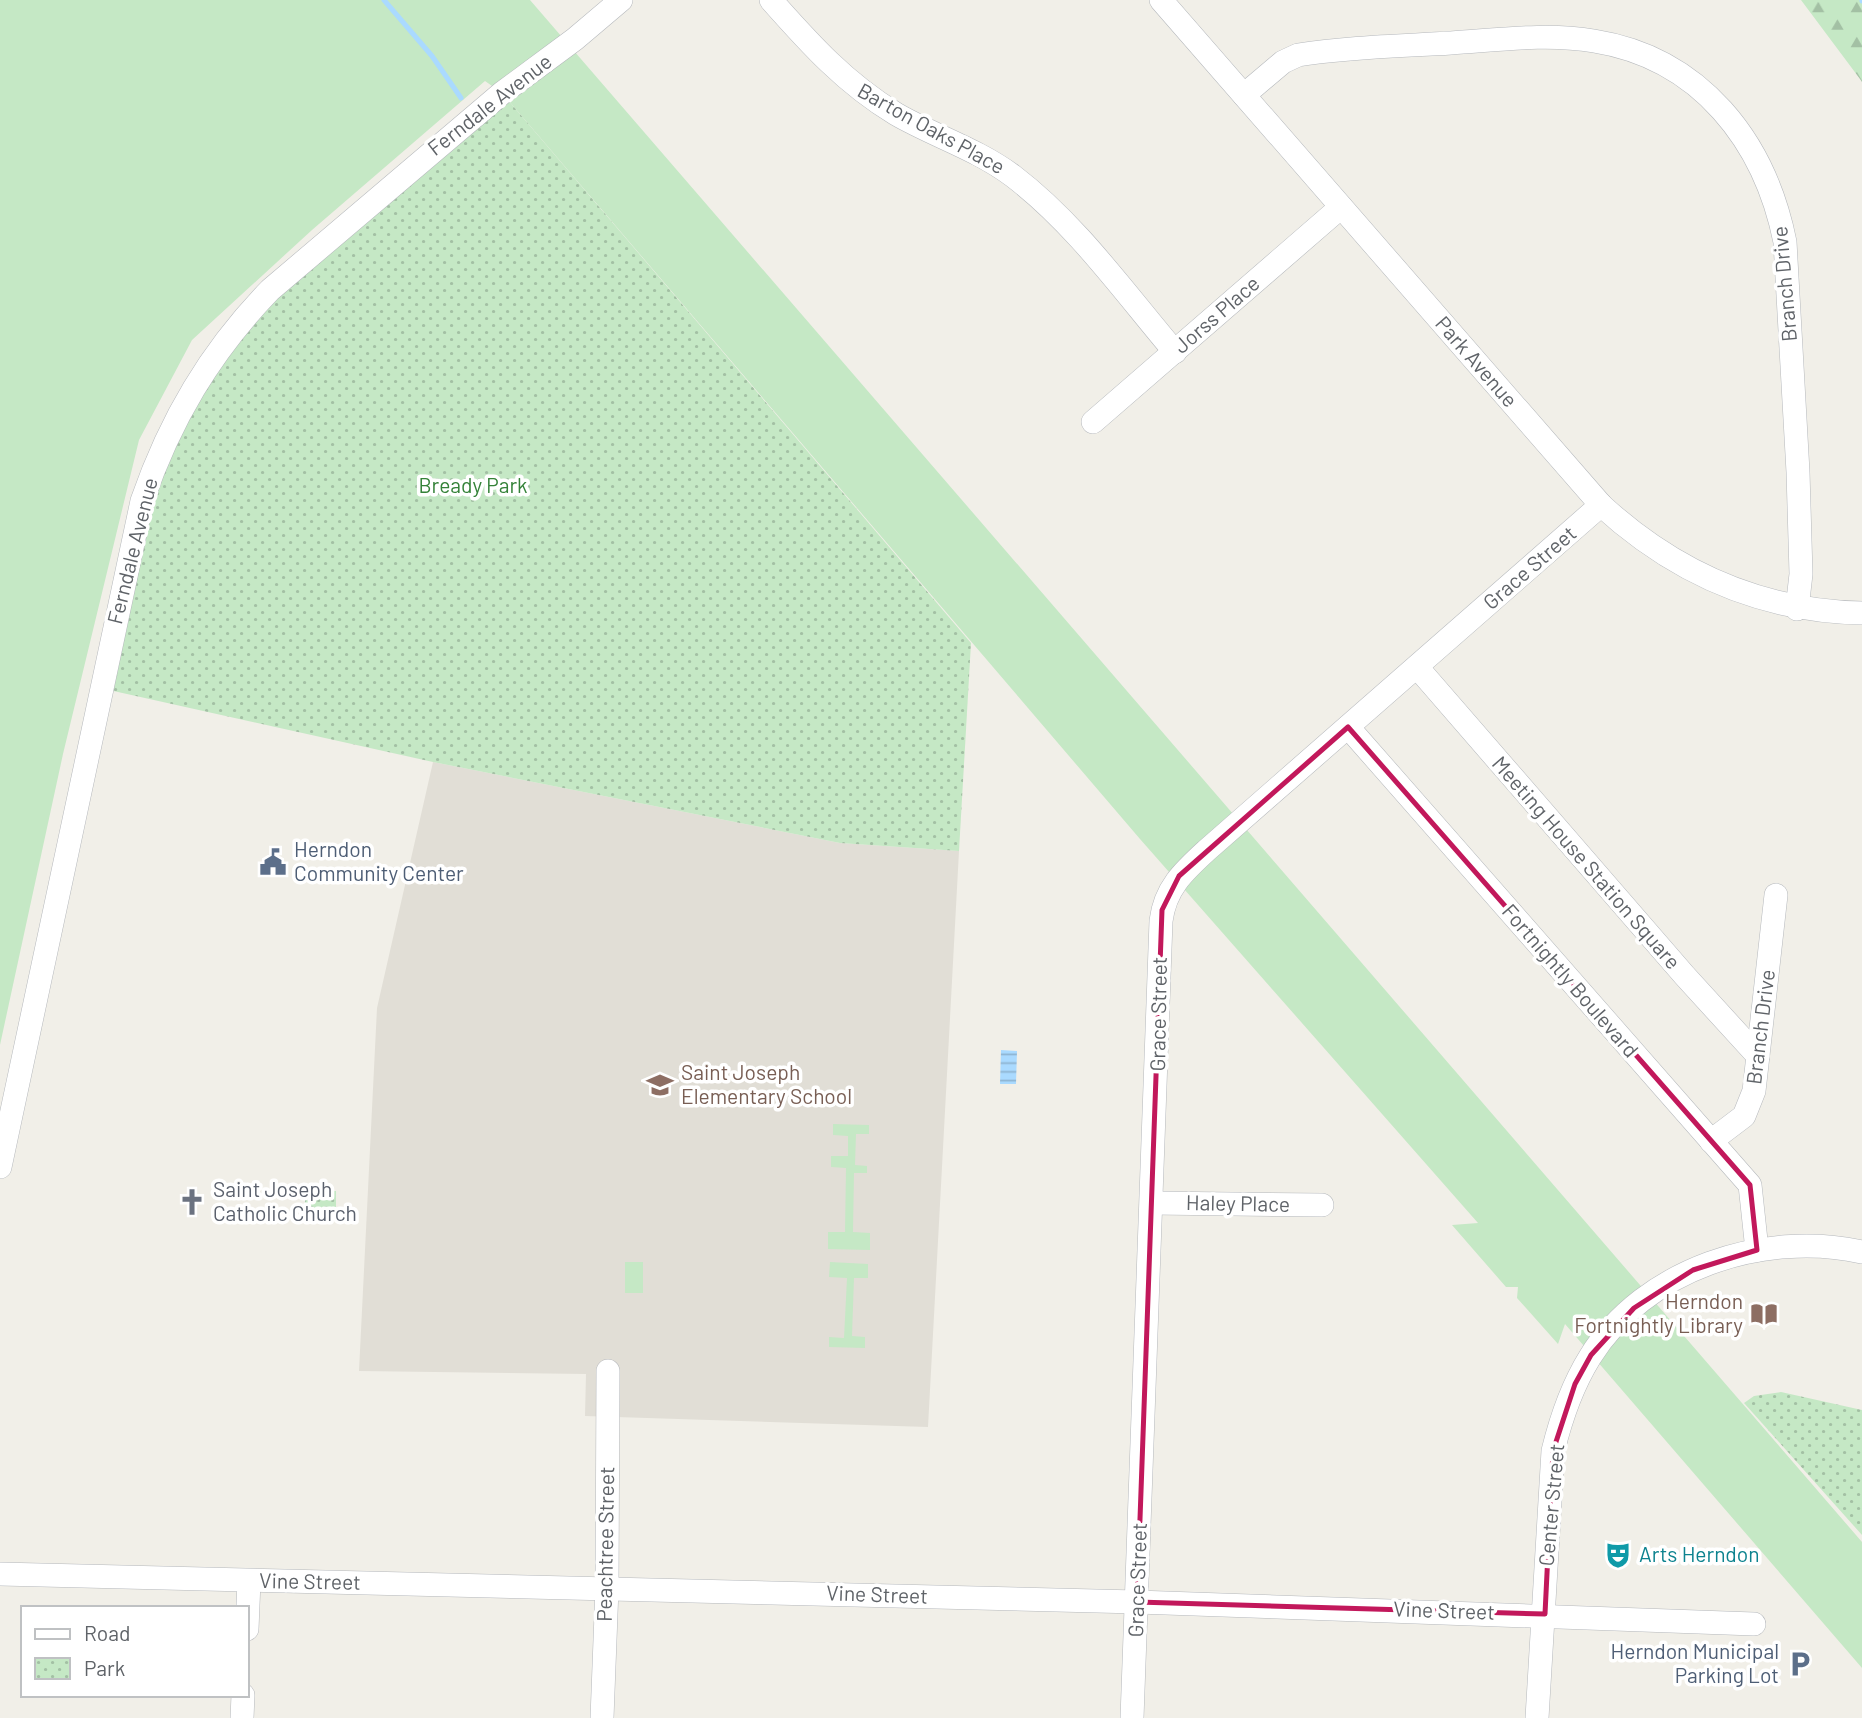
<svg xmlns="http://www.w3.org/2000/svg" width="1862" height="1718" font-family="Barlow,sans-serif">
<defs>
<pattern id="forest-firs" width="22" height="20" patternUnits="userSpaceOnUse" patternTransform="scale(1.75)"><rect width="22" height="20" fill="#c5e8c5"/><path d="M5 1l3.5 6h-7zM16 11l3.5 6h-7z" fill="#a3c0a4"/></pattern>
<pattern id="park-dots" width="8" height="8" patternUnits="userSpaceOnUse" patternTransform="scale(1.75)"><rect width="8" height="8" fill="#c5e8c5"/><path d="M2 2h.1M6 6h.1" fill="none" stroke="#a3c0a4" stroke-width="1.8" stroke-linecap="round"/></pattern>
<pattern id="water-rules" width="6" height="5" patternUnits="userSpaceOnUse" patternTransform="scale(1.75)"><rect width="6" height="5" fill="#aadaff"/><path d="M0 2.5h6" fill="none" stroke="#8eb4d2"/></pattern>
</defs>
<rect width="100%" height="100%" fill="#f1efe8"/>
<path fill="#e1ded6" d="M 433,762 L 840,843 L 959,851 L 928,1427 L 585,1416 L 586,1374 L 359,1371 L 377,1008 Z"/>
<g fill="#c5e8c5">
<path d="M 0,0 L 530,0 L 1862,1542 L 1862,1668 L 1565,1324 L 1558,1344 L 1517,1298 L 1518,1287 L 1506,1287 L 1452,1225 L 1478,1223 L 1140,839 L 502,93 L 485,81 L 312,230 L 192,340 L 139,440 L 63,754 L 0,1045 Z"/>
<path d="M 833,1124 L 869,1125 L 869,1134 L 856,1134 L 855,1165 L 867,1166 L 867,1173 L 854,1173 L 853,1232 L 870,1233 L 870,1250 L 828,1249 L 828,1232 L 845,1232 L 846,1168 L 831,1167 L 831,1156 L 848,1156 L 848,1136 L 833,1135 Z"/>
<rect x="625" y="1262" width="18" height="31"/>
<path d="M 830,1262 L 868,1264 L 868,1278 L 854,1278 L 852,1336 L 865,1337 L 865,1348 L 829,1347 L 829,1337 L 844,1338 L 847,1278 L 829,1277 Z"/>
</g>
<path fill="url(#forest-firs)" d="M 1801,0 L 1862,0 L 1862,82 L 1860,79 Z"/>
<g fill="url(#park-dots)">
<path d="M 502,93 L 971,643 L 959,851 L 840,843 L 433,762 L 100,688 L 142,501 L 214,353 Z"/>
<path d="M 310,1191 L 336,1191 L 336,1216 L 311,1216 L 305,1211 L 305,1196 Z"/>
<path d="M 1781,1392 L 1862,1410 L 1862,1535 L 1744,1403 L 1754,1396 Z"/>
</g>
<path fill="url(#water-rules)" d="M 1001,1050 L 1017,1051 L 1016,1084 L 1000,1084 Z"/>
<g fill="none" stroke-linecap="round" stroke-linejoin="round">
<g stroke="#aadaff" stroke-width="5">
<path d="M 384,0 L 432,56 L 461,98"/>
<path d="M 1862,0 L 1862,1"/>
</g>
<defs>
<g id="minor">
<path d="M 771,0 C 810,44 845,83 896,114 C 934,136 977,149 1013,176 C 1076,224 1124,292 1175,352"/>
<path d="M 1161,0 L 1601,505 C 1675,573 1760,611 1862,613"/>
<path d="M 1244,95 L 1283,62 L 1298,55 C 1348,47 1401,46 1451,43 C 1498,40 1547,33 1594,41 C 1701,58 1765,142 1785,242 L 1798,472 L 1801,574 L 1797,609"/>
<path d="M 1093,422 L 1341,207"/>
<path d="M 1417,667 L 1685,976 L 1758,1056"/>
<path d="M 1348,727 L 1750,1185 L 1757,1250"/>
<path d="M 1711,1141 L 1744,1116 L 1754,1091 L 1776,895"/>
<path d="M 0,1167 L 142,501 C 170,420 210,352 270,290 L 502,93 L 575,39 L 621,0"/>
<path d="M 1153,1203 L 1322,1205"/>
<path d="M 0,1574 L 1137,1602 L 1754,1624"/>
<path d="M 247,1629 L 249,1581"/>
<path d="M 242,1718 L 243,1695"/>
<path d="M 602,1718 L 607,1588 L 608,1371"/>
<path d="M 1132,1718 L 1161,921 C 1165,888 1184,871 1207,850 L 1601,505"/>
<path d="M 1537,1718 L 1553,1451 C 1561,1418 1572,1386 1590,1357 C 1644,1269 1764,1230 1862,1252"/>
</g>
</defs>
<use href="#minor" stroke="#b5b8bc" stroke-width="24"/>
<use href="#minor" stroke="#fff" stroke-width="23"/>
</g>
<path fill="none" stroke="#c2185b" stroke-width="5" stroke-linejoin="round" d="M 1348,727 L 1750,1185 L 1757,1250 L 1693,1270 L 1634,1308 L 1591,1355 L 1575,1384 L 1553,1451 L 1545,1614 L 1137,1602 L 1162,910 L 1179,876 Z"/>
<defs>
<symbol id="civic-bare" viewBox="-9 -9 18 18"><path d="M-.6-6.5H3V-4.5H.6V-3L4-1V1h2V6H-6V1h2V-1L-.6-3ZM-1.2 2.5V6h2.4V2.5Z" fill="#5c6f8a" stroke="#fff" stroke-width="2.5" paint-order="stroke"/></symbol>
<symbol id="school-bare" viewBox="-9 -9 18 18"><path d="M0-5L7-2L0 1L-7-2ZM-4 1L0 2.5L4 1V4Q0 6-4 4Z" fill="#8d6e63" stroke="#fff" stroke-width="2.5" paint-order="stroke"/></symbol>
<symbol id="church-bare" viewBox="-9 -9 18 18"><path d="M-1.2-6h2.4v3.5h3.3v2.4h-3.3V6h-2.4V-.1h-3.3v-2.4h3.3Z" fill="#6b7280" stroke="#fff" stroke-width="2.5" paint-order="stroke"/></symbol>
<symbol id="library-bare" viewBox="-9 -9 18 18"><path d="M-6-4Q-3-5.5-.7-3.5V5Q-3 3-6 4ZM6-4Q3-5.5 .7-3.5V5Q3 3 6 4Z" fill="#8d6e63" stroke="#fff" stroke-width="2.5" paint-order="stroke"/></symbol>
<symbol id="theatre-bare" viewBox="-9 -9 18 18"><path d="M-5-5.5Q0-4 5-5.5V0Q5 5 0 6Q-5 5-5 0ZM-3.3-2.5H-1v1.5H-3.3ZM1-2.5H3.3v1.5H1ZM-2.8 1Q0 5.5 2.8 1Z" fill="#0f9aa8" stroke="#fff" stroke-width="2.5" paint-order="stroke"/></symbol>
<symbol id="parking-bare" viewBox="-9 -9 18 18"><path d="M-3.5-5.5H1a3.5 3.5 0 0 1 0 7H-1V5.5H-3.5ZM-1-3.4V-.6H.8a1.4 1.4 0 0 0 0-2.8Z" fill="#5c6f8a" stroke="#fff" stroke-width="2.5" paint-order="stroke"/></symbol>
</defs>
<g fill-rule="evenodd">
<use href="#civic-bare" x="254" y="843" width="38" height="38"/>
<use href="#school-bare" x="641" y="1066" width="38" height="38"/>
<use href="#church-bare" x="173" y="1183" width="38" height="38"/>
<use href="#library-bare" x="1745" y="1295" width="38" height="38"/>
<use href="#theatre-bare" x="1599" y="1536" width="38" height="38"/>
<use href="#parking-bare" x="1781" y="1645" width="38" height="38"/>
</g>
<g text-anchor="middle" stroke-width="7" stroke-linejoin="round" paint-order="stroke">
<g font-size="21" fill="#5f6368" stroke="#fff">
<text transform="translate(490 105) rotate(-38)" y="7">Ferndale Avenue</text>
<text transform="translate(931 129) rotate(29)" y="7">Barton Oaks Place</text>
<text transform="translate(1785 284) rotate(-95)" y="7">Branch Drive</text>
<text transform="translate(1217 315) rotate(-41)" y="7">Jorss Place</text>
<text transform="translate(1476 362) rotate(49)" y="7">Park Avenue</text>
<text transform="translate(133 551) rotate(-76)" y="7">Ferndale Avenue</text>
<text transform="translate(1530 568) rotate(-41)" y="7">Grace Street</text>
<text transform="translate(1586 863) rotate(49)" y="7">Meeting House Station Square</text>
<text transform="translate(1570 981) rotate(49)" y="7">Fortnightly Boulevard</text>
<text transform="translate(1159 1014) rotate(-89)" y="7">Grace Street</text>
<text transform="translate(1761 1027) rotate(-83)" y="7">Branch Drive</text>
<text transform="translate(1238 1204) rotate(1)" y="7">Haley Place</text>
<text transform="translate(1552 1505) rotate(-85)" y="7">Center Street</text>
<text transform="translate(606 1544) rotate(-89)" y="7">Peachtree Street</text>
<text transform="translate(1138 1580) rotate(-88)" y="7">Grace Street</text>
<text transform="translate(310 1582) rotate(1)" y="7">Vine Street</text>
<text transform="translate(877 1595) rotate(2)" y="7">Vine Street</text>
<text transform="translate(1444 1611) rotate(2)" y="7">Vine Street</text>
</g>
<g font-size="21" fill="#348238" stroke="#fff">
<text x="473" y="493">Bready Park</text>
</g>
<g font-size="21" fill="#4e5e75" stroke="#fff" text-anchor="start">
<text x="294" y="857">Herndon<tspan x="294" dy="24">Community Center</tspan></text>
<text x="1779" y="1659" text-anchor="end">Herndon Municipal<tspan x="1779" dy="24">Parking Lot</tspan></text>
</g>
<g font-size="21" fill="#785e54" stroke="#fff" text-anchor="start">
<text x="681" y="1080">Saint Joseph<tspan x="681" dy="24">Elementary School</tspan></text>
<text x="1743" y="1309" text-anchor="end">Herndon<tspan x="1743" dy="24">Fortnightly Library</tspan></text>
</g>
<g font-size="21" fill="#5b616d" stroke="#fff" text-anchor="start">
<text x="213" y="1197">Saint Joseph<tspan x="213" dy="24">Catholic Church</tspan></text>
</g>
<g font-size="21" fill="#0d838f" stroke="#fff" text-anchor="start">
<text x="1639" y="1562">Arts Herndon</text>
</g>
</g>
<rect x="21" y="1606" width="228" height="91" fill="#ffffff" stroke="#bfc1c3" stroke-width="2"/>
<rect x="35" y="1629" width="35" height="10" fill="#ffffff" stroke="#bfc1c3" stroke-width="2"/>
<text x="84" y="1641" font-size="21" fill="#5f6368">Road</text>
<rect x="35" y="1658" width="35" height="21" fill="url(#park-dots)" stroke="#bfc1c3" stroke-width="2"/>
<text x="84" y="1676" font-size="21" fill="#5f6368">Park</text>
</svg>
